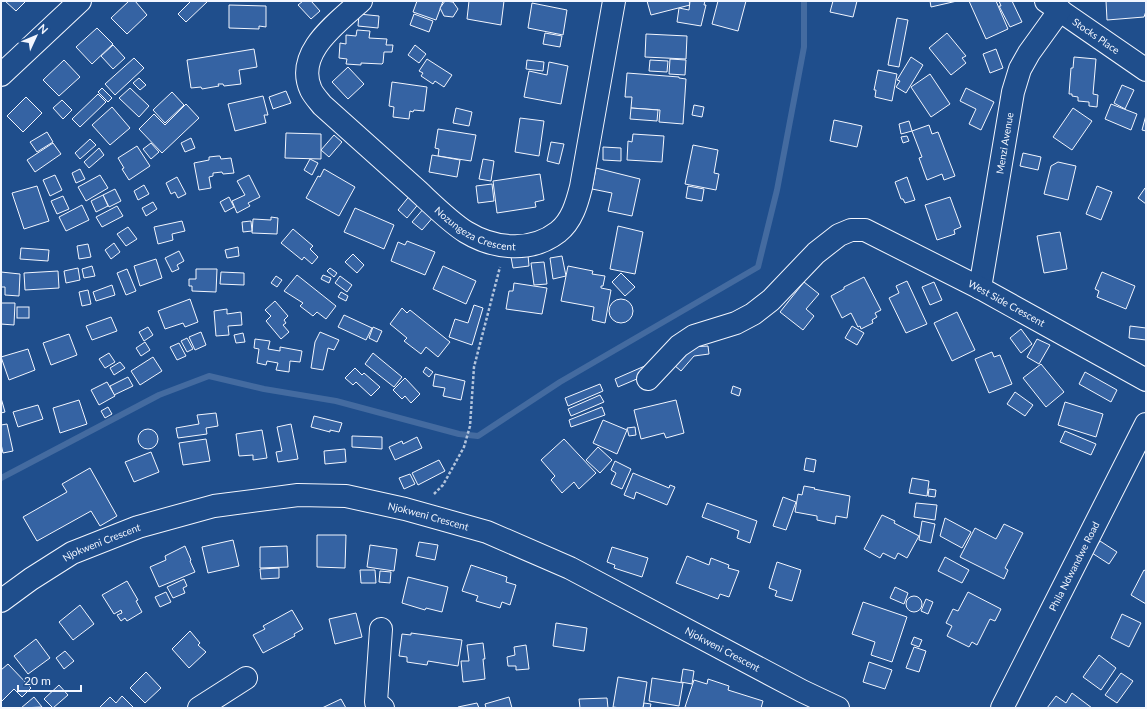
<svg xmlns="http://www.w3.org/2000/svg" width="1147" height="709" font-family="Lato,sans-serif">
<rect width="100%" height="100%" fill="#1f4e8c"/>
<g fill="none" stroke-linecap="round" stroke-linejoin="round">
<path stroke="#446ba0" stroke-width="6" d="M 1,478 L 159,395 L 209,376 L 264,389 L 336,401 L 459,434 L 478,436 L 560,382 L 758,267 L 777,190 L 804,47 L 804,1"/>
</g>
<g fill="#3563a3" stroke="#f2f6ff">
<path d="M 5,1 L 26,1 L 16,11 Z"/>
<path d="M 129,1 L 135,1 L 147,15 L 127,34 L 111,18 Z"/>
<path d="M 191,1 L 208,1 L 186,22 L 178,14 Z"/>
<path d="M 303,1 L 311,1 L 320,11 L 311,19 L 298,5 Z"/>
<path d="M 417,1 L 443,1 L 436,20 L 413,12 Z"/>
<path d="M 445,1 L 453,2 L 458,9 L 453,17 L 444,16 L 440,8 Z"/>
<path d="M 469,1 L 504,1 L 501,25 L 467,19 Z"/>
<path d="M 647,1 L 689,1 L 690,5 L 651,15 Z"/>
<path d="M 690,1 L 705,1 L 704,5 L 706,5 L 701,26 L 677,22 L 679,8 L 689,10 Z"/>
<path d="M 718,1 L 746,1 L 738,31 L 712,24 Z"/>
<path d="M 833,1 L 857,1 L 853,17 L 830,12 Z"/>
<path d="M 930,1 L 957,1 L 931,7 Z"/>
<path d="M 969,1 L 996,1 L 1008,29 L 986,39 Z"/>
<path d="M 999,1 L 1012,1 L 1022,22 L 1010,27 L 999,6 L 1001,6 Z"/>
<path d="M 1106,1 L 1146,1 L 1146,11 L 1144,17 L 1107,20 Z"/>
<path d="M 532,3 L 567,10 L 563,35 L 528,28 Z"/>
<path d="M 229,5 L 266,6 L 266,27 L 259,26 L 259,29 L 229,28 Z"/>
<path d="M 359,14 L 379,16 L 378,28 L 358,26 Z"/>
<path d="M 414,14 L 433,21 L 429,32 L 410,25 Z"/>
<path d="M 897,18 L 908,20 L 899,67 L 888,65 Z"/>
<path d="M 97,28 L 113,44 L 92,64 L 76,47 Z"/>
<path d="M 357,30 L 370,31 L 369,38 L 387,39 L 386,45 L 393,45 L 392,52 L 384,52 L 383,63 L 382,64 L 361,63 L 361,65 L 346,64 L 347,59 L 339,58 L 340,43 L 346,44 L 346,35 L 356,36 Z"/>
<path d="M 545,33 L 562,36 L 560,47 L 543,44 Z"/>
<path d="M 947,33 L 966,56 L 962,58 L 966,63 L 951,75 L 929,48 Z"/>
<path d="M 646,34 L 687,36 L 686,59 L 645,57 Z"/>
<path d="M 113,45 L 125,58 L 113,69 L 101,56 Z"/>
<path d="M 415,45 L 426,54 L 419,63 L 408,55 Z"/>
<path d="M 254,49 L 257,67 L 239,70 L 241,84 L 224,86 L 223,84 L 218,84 L 219,86 L 202,89 L 201,87 L 191,88 L 187,60 Z"/>
<path d="M 996,49 L 1003,68 L 990,73 L 983,54 Z"/>
<path d="M 911,57 L 923,65 L 906,93 L 896,87 L 900,81 L 897,80 Z"/>
<path d="M 1074,57 L 1096,59 L 1093,94 L 1098,95 L 1097,107 L 1089,106 L 1089,102 L 1078,101 L 1078,97 L 1072,96 L 1072,94 L 1069,94 L 1071,68 L 1073,68 Z"/>
<path d="M 134,58 L 144,68 L 115,95 L 105,84 Z"/>
<path d="M 427,59 L 452,75 L 444,87 L 435,81 L 433,84 L 421,76 L 423,73 L 419,71 Z"/>
<path d="M 670,59 L 686,60 L 685,75 L 669,74 Z"/>
<path d="M 64,60 L 80,77 L 59,96 L 43,80 Z"/>
<path d="M 527,60 L 544,62 L 543,71 L 526,69 Z"/>
<path d="M 650,60 L 668,61 L 667,72 L 649,71 Z"/>
<path d="M 549,62 L 568,66 L 561,104 L 524,97 L 529,71 L 547,75 Z"/>
<path d="M 348,67 L 364,84 L 348,99 L 332,82 Z"/>
<path d="M 878,70 L 897,74 L 892,101 L 875,97 L 876,90 L 874,90 Z"/>
<path d="M 627,73 L 679,77 L 679,78 L 686,79 L 683,124 L 659,122 L 660,110 L 631,108 L 632,97 L 625,97 Z"/>
<path d="M 930,74 L 950,104 L 931,117 L 911,87 Z"/>
<path d="M 139,78 L 146,85 L 140,90 L 133,83 Z"/>
<path d="M 392,82 L 427,87 L 424,111 L 414,110 L 413,112 L 410,111 L 409,119 L 393,117 L 394,107 L 389,106 Z"/>
<path d="M 1122,85 L 1134,90 L 1125,109 L 1114,103 Z"/>
<path d="M 102,88 L 112,98 L 108,102 L 98,92 Z"/>
<path d="M 130,88 L 149,106 L 139,117 L 119,98 Z"/>
<path d="M 966,88 L 994,102 L 981,130 L 969,124 L 976,109 L 960,101 Z"/>
<path d="M 286,91 L 291,103 L 273,109 L 269,97 Z"/>
<path d="M 172,92 L 184,105 L 165,123 L 153,110 Z"/>
<path d="M 98,94 L 106,102 L 80,127 L 72,119 Z"/>
<path d="M 263,96 L 268,115 L 264,115 L 266,123 L 235,131 L 228,104 Z"/>
<path d="M 26,97 L 42,113 L 23,132 L 7,116 Z"/>
<path d="M 62,100 L 72,110 L 63,119 L 53,108 Z"/>
<path d="M 186,104 L 199,118 L 162,153 L 139,129 L 154,114 L 165,125 Z"/>
<path d="M 1111,104 L 1137,114 L 1131,130 L 1105,119 Z"/>
<path d="M 694,105 L 704,107 L 702,117 L 692,115 Z"/>
<path d="M 112,107 L 130,128 L 110,145 L 92,125 Z"/>
<path d="M 456,108 L 472,112 L 469,126 L 453,123 Z"/>
<path d="M 631,108 L 658,110 L 657,121 L 630,119 Z"/>
<path d="M 1073,108 L 1092,121 L 1072,150 L 1053,137 Z"/>
<path d="M 1146,115 L 1146,131 L 1142,130 Z"/>
<path d="M 520,118 L 544,121 L 539,156 L 515,152 Z"/>
<path d="M 834,120 L 862,126 L 857,147 L 830,141 Z"/>
<path d="M 909,121 L 912,131 L 901,134 L 899,124 Z"/>
<path d="M 929,125 L 932,134 L 938,132 L 955,176 L 944,180 L 942,174 L 927,180 L 919,158 L 922,157 L 912,131 Z"/>
<path d="M 438,129 L 476,135 L 471,161 L 438,156 L 439,149 L 435,148 Z"/>
<path d="M 47,132 L 53,142 L 37,152 L 30,142 Z"/>
<path d="M 286,133 L 321,134 L 321,159 L 285,158 Z"/>
<path d="M 633,134 L 664,136 L 662,162 L 627,160 L 628,141 L 632,142 Z"/>
<path d="M 334,135 L 342,142 L 329,157 L 321,150 Z"/>
<path d="M 907,136 L 909,141 L 903,143 L 901,137 Z"/>
<path d="M 191,138 L 195,148 L 185,152 L 181,143 Z"/>
<path d="M 90,139 L 96,145 L 80,159 L 75,153 Z"/>
<path d="M 551,142 L 564,144 L 559,164 L 547,161 Z"/>
<path d="M 53,143 L 61,154 L 35,172 L 27,160 Z"/>
<path d="M 151,143 L 159,152 L 151,159 L 143,149 Z"/>
<path d="M 693,145 L 718,150 L 714,173 L 719,174 L 716,190 L 685,184 Z"/>
<path d="M 137,146 L 150,166 L 129,180 L 122,169 L 124,168 L 118,158 Z"/>
<path d="M 603,147 L 621,148 L 621,161 L 603,160 Z"/>
<path d="M 99,148 L 104,155 L 89,168 L 84,162 Z"/>
<path d="M 1023,153 L 1041,157 L 1038,170 L 1020,166 Z"/>
<path d="M 432,155 L 460,160 L 457,177 L 429,172 Z"/>
<path d="M 218,156 L 220,156 L 221,159 L 231,158 L 234,173 L 223,174 L 222,172 L 213,173 L 213,176 L 209,177 L 211,188 L 199,190 L 194,163 L 209,160 L 209,157 Z"/>
<path d="M 310,159 L 318,163 L 312,175 L 304,170 Z"/>
<path d="M 483,159 L 494,161 L 491,181 L 479,179 Z"/>
<path d="M 1058,162 L 1076,166 L 1068,200 L 1044,194 L 1051,166 Z"/>
<path d="M 596,168 L 640,179 L 632,216 L 608,211 L 612,193 L 592,189 Z"/>
<path d="M 80,169 L 85,179 L 76,183 L 72,173 Z"/>
<path d="M 324,169 L 355,187 L 339,216 L 306,198 L 318,176 L 320,177 Z"/>
<path d="M 540,174 L 544,200 L 535,202 L 536,207 L 497,213 L 493,181 Z"/>
<path d="M 55,175 L 62,190 L 50,196 L 43,180 Z"/>
<path d="M 100,175 L 108,188 L 86,201 L 78,187 Z"/>
<path d="M 249,175 L 260,197 L 248,203 L 250,206 L 237,213 L 232,201 L 245,195 L 237,181 Z"/>
<path d="M 177,177 L 186,194 L 178,198 L 175,192 L 171,194 L 166,183 Z"/>
<path d="M 907,177 L 915,200 L 905,203 L 903,199 L 901,199 L 895,182 Z"/>
<path d="M 492,184 L 494,201 L 478,203 L 476,186 Z"/>
<path d="M 144,185 L 149,194 L 138,200 L 134,191 Z"/>
<path d="M 37,186 L 49,221 L 24,229 L 12,193 Z"/>
<path d="M 688,186 L 704,189 L 702,201 L 686,198 Z"/>
<path d="M 1097,186 L 1112,192 L 1101,220 L 1086,214 Z"/>
<path d="M 1145,188 L 1146,188 L 1146,204 L 1138,198 Z"/>
<path d="M 115,189 L 121,201 L 109,207 L 103,195 Z"/>
<path d="M 411,194 L 420,202 L 407,218 L 398,210 Z"/>
<path d="M 103,195 L 108,206 L 96,212 L 91,201 Z"/>
<path d="M 63,196 L 69,209 L 57,214 L 51,201 Z"/>
<path d="M 229,197 L 234,207 L 225,212 L 220,202 Z"/>
<path d="M 950,197 L 961,227 L 954,230 L 955,234 L 937,240 L 925,205 Z"/>
<path d="M 153,202 L 157,209 L 146,216 L 142,208 Z"/>
<path d="M 82,205 L 89,220 L 66,231 L 59,217 Z"/>
<path d="M 117,206 L 123,216 L 102,227 L 96,217 Z"/>
<path d="M 425,207 L 435,215 L 422,230 L 412,222 Z"/>
<path d="M 355,208 L 394,225 L 384,249 L 344,232 Z"/>
<path d="M 271,217 L 278,218 L 277,234 L 252,233 L 253,219 L 271,220 Z"/>
<path d="M 182,221 L 185,231 L 172,234 L 173,240 L 158,244 L 154,227 Z"/>
<path d="M 251,221 L 252,231 L 243,232 L 242,222 Z"/>
<path d="M 618,226 L 643,232 L 635,274 L 610,269 Z"/>
<path d="M 128,227 L 137,239 L 126,246 L 117,234 Z"/>
<path d="M 293,229 L 313,246 L 310,249 L 318,257 L 312,264 L 304,257 L 302,260 L 281,243 Z"/>
<path d="M 1060,232 L 1067,269 L 1044,273 L 1037,236 Z"/>
<path d="M 407,241 L 435,252 L 425,275 L 391,261 L 398,242 L 405,245 Z"/>
<path d="M 114,243 L 120,252 L 111,259 L 105,250 Z"/>
<path d="M 88,244 L 91,257 L 79,259 L 77,246 Z"/>
<path d="M 238,247 L 239,256 L 227,258 L 225,250 Z"/>
<path d="M 21,248 L 49,250 L 48,261 L 20,259 Z"/>
<path d="M 179,251 L 184,261 L 177,265 L 179,269 L 172,272 L 165,258 Z"/>
<path d="M 353,254 L 364,265 L 357,273 L 345,262 Z"/>
<path d="M 528,255 L 529,266 L 513,268 L 511,257 Z"/>
<path d="M 562,256 L 566,276 L 553,279 L 550,258 Z"/>
<path d="M 156,259 L 162,278 L 140,286 L 134,266 Z"/>
<path d="M 544,262 L 547,284 L 534,285 L 531,263 Z"/>
<path d="M 92,266 L 95,276 L 84,278 L 82,269 Z"/>
<path d="M 443,266 L 476,281 L 466,304 L 433,289 Z"/>
<path d="M 568,266 L 593,271 L 592,274 L 605,276 L 603,286 L 601,286 L 601,288 L 611,290 L 605,323 L 592,320 L 594,307 L 561,301 Z"/>
<path d="M 78,268 L 80,280 L 66,283 L 64,271 Z"/>
<path d="M 330,268 L 337,273 L 334,277 L 327,271 Z"/>
<path d="M 127,269 L 136,291 L 126,295 L 117,273 Z"/>
<path d="M 196,269 L 217,269 L 216,292 L 192,291 L 192,286 L 189,286 L 189,279 L 196,279 Z"/>
<path d="M 58,271 L 59,288 L 25,290 L 24,273 Z"/>
<path d="M 1,272 L 20,274 L 19,296 L 5,295 L 5,287 L 1,287 Z"/>
<path d="M 221,272 L 244,273 L 244,285 L 220,284 Z"/>
<path d="M 1102,272 L 1135,286 L 1126,309 L 1097,297 L 1099,291 L 1095,289 Z"/>
<path d="M 621,273 L 635,287 L 625,296 L 612,282 Z"/>
<path d="M 297,275 L 336,306 L 326,319 L 317,312 L 313,316 L 300,306 L 303,303 L 284,291 Z"/>
<path d="M 323,275 L 331,278 L 329,283 L 321,279 Z"/>
<path d="M 276,276 L 282,280 L 277,287 L 271,283 Z"/>
<path d="M 340,276 L 352,285 L 347,292 L 335,283 Z"/>
<path d="M 864,277 L 881,310 L 875,313 L 877,317 L 872,320 L 873,323 L 861,329 L 860,326 L 858,327 L 851,313 L 842,318 L 831,296 L 844,289 L 844,287 Z"/>
<path d="M 907,281 L 927,324 L 906,333 L 889,298 L 899,293 L 896,286 Z"/>
<path d="M 804,282 L 819,294 L 806,309 L 814,316 L 803,330 L 780,312 Z"/>
<path d="M 934,282 L 942,300 L 930,305 L 922,287 Z"/>
<path d="M 514,283 L 547,288 L 542,314 L 506,309 L 509,291 L 513,291 Z"/>
<path d="M 112,285 L 115,295 L 96,301 L 93,292 Z"/>
<path d="M 88,290 L 91,304 L 82,306 L 79,292 Z"/>
<path d="M 341,292 L 348,296 L 346,301 L 338,297 Z"/>
<path d="M 190,299 L 198,322 L 185,327 L 183,323 L 165,329 L 158,311 Z"/>
<circle cx="621" cy="311" r="12"/>
<path d="M 275,301 L 288,316 L 284,320 L 286,323 L 283,325 L 289,332 L 281,339 L 266,321 L 271,316 L 265,310 Z"/>
<path d="M 1,303 L 15,303 L 14,325 L 1,324 Z"/>
<path d="M 474,305 L 483,308 L 472,345 L 449,337 L 455,319 L 468,323 Z"/>
<rect x="17" y="307" width="12" height="11"/>
<path d="M 402,308 L 407,313 L 410,310 L 450,342 L 438,357 L 426,347 L 421,354 L 404,341 L 407,338 L 390,324 Z"/>
<path d="M 227,309 L 227,314 L 241,312 L 242,325 L 228,326 L 229,335 L 216,336 L 214,311 Z"/>
<path d="M 957,312 L 975,350 L 952,361 L 934,323 Z"/>
<path d="M 344,315 L 372,328 L 366,340 L 338,327 Z"/>
<path d="M 111,317 L 117,331 L 92,340 L 86,326 Z"/>
<path d="M 852,326 L 864,333 L 857,345 L 845,338 Z"/>
<path d="M 1130,326 L 1146,328 L 1146,340 L 1129,338 Z"/>
<path d="M 148,327 L 153,335 L 144,341 L 139,332 Z"/>
<path d="M 373,327 L 382,331 L 377,342 L 369,338 Z"/>
<path d="M 1021,329 L 1032,344 L 1021,353 L 1010,338 Z"/>
<path d="M 201,332 L 206,345 L 195,350 L 189,337 Z"/>
<path d="M 320,332 L 339,340 L 334,350 L 328,348 L 323,370 L 311,368 L 315,342 Z"/>
<path d="M 243,333 L 245,342 L 236,343 L 234,335 Z"/>
<path d="M 69,334 L 77,355 L 51,365 L 43,343 Z"/>
<path d="M 187,338 L 193,349 L 187,352 L 181,341 Z"/>
<path d="M 255,339 L 270,341 L 268,349 L 280,351 L 280,347 L 302,351 L 300,362 L 290,361 L 289,372 L 276,370 L 278,363 L 267,361 L 266,365 L 257,363 L 259,349 L 254,348 Z"/>
<path d="M 1037,339 L 1050,345 L 1039,364 L 1027,357 Z"/>
<path d="M 145,342 L 150,350 L 141,356 L 136,348 Z"/>
<path d="M 179,343 L 186,356 L 177,360 L 170,347 Z"/>
<path d="M 708,346 L 709,354 L 694,356 L 681,371 L 674,365 L 689,347 Z"/>
<path d="M 28,349 L 35,370 L 9,380 L 1,357 Z"/>
<path d="M 992,352 L 994,357 L 1000,355 L 1012,384 L 989,393 L 975,359 Z"/>
<path d="M 109,353 L 115,362 L 105,368 L 99,359 Z"/>
<path d="M 373,353 L 402,377 L 394,387 L 365,364 Z"/>
<path d="M 153,357 L 162,371 L 140,385 L 131,371 Z"/>
<path d="M 120,362 L 125,368 L 114,375 L 110,368 Z"/>
<path d="M 1041,364 L 1064,392 L 1046,407 L 1023,378 Z"/>
<path d="M 647,365 L 651,373 L 618,387 L 615,379 Z"/>
<path d="M 426,367 L 433,372 L 429,377 L 423,372 Z"/>
<path d="M 355,368 L 362,375 L 364,373 L 380,387 L 371,396 L 356,382 L 353,385 L 345,378 Z"/>
<path d="M 1085,372 L 1117,390 L 1111,402 L 1079,384 Z"/>
<path d="M 435,374 L 465,381 L 461,400 L 443,396 L 445,388 L 433,386 Z"/>
<path d="M 128,377 L 133,386 L 114,395 L 110,386 Z"/>
<path d="M 405,378 L 420,394 L 411,403 L 405,396 L 402,399 L 393,390 Z"/>
<path d="M 107,382 L 115,396 L 99,405 L 91,390 Z"/>
<path d="M 600,384 L 603,391 L 568,406 L 565,398 Z"/>
<path d="M 733,386 L 741,389 L 739,396 L 731,393 Z"/>
<path d="M 1015,392 L 1033,405 L 1025,416 L 1007,404 Z"/>
<path d="M 600,395 L 604,402 L 571,416 L 568,409 Z"/>
<path d="M 1,398 L 5,412 L 1,413 Z"/>
<path d="M 79,400 L 87,424 L 60,433 L 53,408 Z"/>
<path d="M 676,400 L 684,433 L 666,438 L 664,433 L 641,439 L 634,410 Z"/>
<path d="M 1065,402 L 1103,414 L 1096,437 L 1058,425 Z"/>
<path d="M 38,405 L 43,419 L 18,427 L 13,412 Z"/>
<path d="M 108,407 L 112,414 L 105,418 L 101,411 Z"/>
<path d="M 602,407 L 605,415 L 571,427 L 569,420 Z"/>
<path d="M 216,413 L 218,426 L 206,428 L 207,434 L 178,438 L 176,428 L 199,424 L 197,415 Z"/>
<path d="M 314,416 L 342,423 L 339,432 L 330,430 L 330,432 L 311,427 Z"/>
<path d="M 603,420 L 627,430 L 617,454 L 593,443 Z"/>
<path d="M 7,424 L 13,451 L 3,453 L 1,444 L 1,425 Z"/>
<path d="M 291,424 L 298,459 L 278,462 L 276,452 L 282,451 L 277,427 Z"/>
<path d="M 635,427 L 636,435 L 629,436 L 627,428 Z"/>
<circle cx="148" cy="439" r="10"/>
<path d="M 262,430 L 267,458 L 253,460 L 253,455 L 239,456 L 236,434 Z"/>
<path d="M 1065,431 L 1096,444 L 1091,455 L 1060,442 Z"/>
<path d="M 352,436 L 382,437 L 382,449 L 352,447 Z"/>
<path d="M 417,437 L 422,448 L 395,460 L 389,447 L 402,441 L 403,444 Z"/>
<path d="M 206,439 L 210,461 L 183,465 L 179,443 Z"/>
<path d="M 564,439 L 596,473 L 579,489 L 574,482 L 562,493 L 551,480 L 555,476 L 541,460 Z"/>
<path d="M 598,447 L 612,460 L 600,473 L 586,460 Z"/>
<path d="M 345,449 L 346,462 L 325,464 L 324,451 Z"/>
<path d="M 151,452 L 159,472 L 134,482 L 125,462 Z"/>
<path d="M 806,458 L 816,460 L 814,472 L 804,470 Z"/>
<path d="M 439,460 L 445,471 L 418,485 L 412,473 Z"/>
<path d="M 615,461 L 631,469 L 622,489 L 611,484 L 616,473 L 611,470 Z"/>
<path d="M 90,468 L 117,516 L 100,526 L 91,511 L 37,541 L 23,517 L 67,492 L 62,484 Z"/>
<path d="M 633,473 L 669,488 L 670,485 L 675,487 L 667,505 L 636,492 L 634,499 L 624,495 Z"/>
<path d="M 410,474 L 415,484 L 404,489 L 399,478 Z"/>
<path d="M 912,478 L 929,481 L 927,496 L 909,493 Z"/>
<path d="M 804,486 L 815,488 L 814,489 L 850,496 L 847,518 L 836,516 L 835,524 L 817,520 L 817,516 L 795,512 L 798,494 L 802,495 Z"/>
<path d="M 929,489 L 936,490 L 935,497 L 928,496 Z"/>
<path d="M 783,497 L 796,502 L 786,530 L 773,526 Z"/>
<path d="M 707,503 L 757,521 L 750,543 L 737,538 L 739,531 L 702,517 Z"/>
<path d="M 916,503 L 937,505 L 935,520 L 914,517 Z"/>
<path d="M 882,515 L 895,521 L 894,523 L 919,536 L 907,558 L 898,553 L 895,559 L 883,553 L 880,558 L 864,549 Z"/>
<path d="M 945,518 L 971,532 L 962,548 L 940,536 Z"/>
<path d="M 922,521 L 935,524 L 931,543 L 919,540 Z"/>
<path d="M 1004,524 L 1023,533 L 1005,568 L 1008,570 L 1004,579 L 960,557 L 975,528 L 996,539 Z"/>
<path d="M 317,535 L 346,535 L 345,568 L 317,567 Z"/>
<path d="M 233,540 L 239,566 L 208,573 L 202,547 Z"/>
<path d="M 1100,541 L 1117,552 L 1109,564 L 1092,553 Z"/>
<path d="M 419,542 L 438,545 L 435,560 L 416,556 Z"/>
<path d="M 370,545 L 397,549 L 394,571 L 367,567 Z"/>
<path d="M 185,546 L 191,560 L 190,561 L 195,572 L 159,587 L 150,567 L 166,560 L 165,556 Z"/>
<path d="M 287,546 L 288,567 L 260,568 L 260,547 Z"/>
<path d="M 612,547 L 648,558 L 642,577 L 614,568 L 615,565 L 607,562 Z"/>
<path d="M 687,556 L 709,565 L 711,558 L 729,565 L 728,568 L 739,571 L 729,597 L 720,594 L 718,599 L 676,583 Z"/>
<path d="M 945,557 L 969,570 L 962,583 L 938,571 Z"/>
<path d="M 777,562 L 801,570 L 792,601 L 775,596 L 777,591 L 769,588 Z"/>
<path d="M 471,565 L 507,577 L 506,582 L 516,585 L 510,605 L 502,602 L 500,608 L 476,601 L 478,596 L 462,591 Z"/>
<path d="M 279,568 L 279,578 L 261,579 L 260,569 Z"/>
<path d="M 360,570 L 375,570 L 376,583 L 361,583 Z"/>
<path d="M 1144,570 L 1146,571 L 1146,604 L 1131,595 Z"/>
<path d="M 380,571 L 391,572 L 390,583 L 379,582 Z"/>
<path d="M 408,577 L 448,587 L 442,612 L 426,608 L 425,610 L 402,603 Z"/>
<path d="M 184,579 L 187,586 L 183,588 L 185,593 L 173,598 L 167,587 Z"/>
<path d="M 127,581 L 138,600 L 136,601 L 142,612 L 127,621 L 125,618 L 121,621 L 117,615 L 122,613 L 121,610 L 114,614 L 102,595 Z"/>
<path d="M 895,587 L 908,593 L 904,604 L 890,598 Z"/>
<path d="M 166,592 L 171,602 L 160,607 L 155,597 Z"/>
<path d="M 968,592 L 1001,609 L 995,621 L 990,619 L 977,645 L 972,642 L 969,647 L 947,636 L 952,626 L 946,623 L 953,609 L 958,611 Z"/>
<circle cx="914" cy="604" r="8"/>
<path d="M 926,599 L 933,602 L 928,614 L 921,611 Z"/>
<path d="M 863,602 L 907,617 L 892,662 L 871,655 L 875,642 L 852,634 Z"/>
<path d="M 80,605 L 94,624 L 73,640 L 59,622 Z"/>
<path d="M 292,610 L 303,629 L 294,634 L 295,636 L 263,653 L 253,635 L 265,629 L 263,626 Z"/>
<path d="M 356,613 L 362,637 L 335,644 L 329,619 Z"/>
<path d="M 1122,614 L 1141,623 L 1129,647 L 1111,638 Z"/>
<path d="M 556,623 L 587,628 L 584,651 L 553,646 Z"/>
<path d="M 190,631 L 200,643 L 198,645 L 206,652 L 189,668 L 172,649 Z"/>
<path d="M 411,633 L 462,640 L 458,666 L 428,661 L 427,665 L 407,662 L 407,657 L 399,656 L 402,634 L 411,635 Z"/>
<path d="M 914,637 L 922,640 L 919,647 L 911,644 Z"/>
<path d="M 36,639 L 50,658 L 28,674 L 14,656 Z"/>
<path d="M 483,643 L 485,659 L 483,659 L 485,679 L 463,682 L 461,661 L 469,661 L 467,645 Z"/>
<path d="M 526,645 L 529,669 L 516,670 L 516,666 L 508,666 L 507,657 L 515,655 L 514,647 Z"/>
<path d="M 914,647 L 926,651 L 919,672 L 906,668 Z"/>
<path d="M 65,651 L 74,661 L 64,669 L 56,658 Z"/>
<path d="M 1099,655 L 1116,668 L 1101,690 L 1083,677 Z"/>
<path d="M 869,662 L 892,670 L 885,689 L 863,682 Z"/>
<path d="M 8,664 L 31,688 L 22,697 L 14,689 L 1,702 L 1,670 Z"/>
<path d="M 683,669 L 694,671 L 692,684 L 681,682 Z"/>
<path d="M 146,672 L 161,688 L 145,703 L 130,688 Z"/>
<path d="M 1121,673 L 1133,681 L 1117,703 L 1105,695 Z"/>
<path d="M 618,677 L 647,682 L 643,708 L 621,708 L 613,707 Z"/>
<path d="M 652,678 L 683,683 L 679,706 L 649,701 Z"/>
<path d="M 708,679 L 729,686 L 728,690 L 763,701 L 761,708 L 689,708 L 685,707 L 694,680 L 707,684 Z"/>
<path d="M 59,685 L 68,695 L 53,708 L 44,699 Z"/>
<path d="M 1072,693 L 1092,708 L 1047,708 L 1056,696 L 1066,703 Z"/>
<path d="M 122,696 L 134,708 L 99,708 L 110,697 L 116,703 Z"/>
<path d="M 34,697 L 42,707 L 21,708 Z"/>
<path d="M 509,697 L 512,708 L 486,708 L 485,704 Z"/>
<path d="M 607,698 L 608,708 L 580,708 L 579,699 Z"/>
<path d="M 341,699 L 346,708 L 322,708 Z"/>
<path d="M 477,703 L 479,708 L 458,708 L 458,707 Z"/>
<path d="M 644,703 L 651,704 L 650,708 L 643,708 Z"/>
</g>
<g fill="none" stroke-linecap="round" stroke-linejoin="round">
<defs>
<g id="minor">
<path id="s1" d="M 361,1 C 337,23 294,53 311,90 C 314,96 319,101 322,105 C 354,134 386,162 418,191 C 432,204 450,222 466,232 C 494,249 531,253 558,232 C 572,221 577,203 581,187 L 614,1"/>
<path id="s2" d="M 1046,1 L 1146,70"/>
<path d="M 1,75 L 80,1"/>
<path id="s3" d="M 980,288 L 1013,92 L 1020,69 L 1029,53 L 1060,10"/>
<path id="s4" d="M 648,379 L 679,346 L 694,336 L 736,323 L 753,314 L 771,300 L 816,253 L 839,235 L 851,230 L 865,230 L 980,288 L 1146,380"/>
<path id="s5" d="M 1,601 L 31,579 L 72,553 L 138,527 L 214,506 L 298,495 L 346,496 L 405,509 L 487,532 L 570,568 L 802,691 L 838,708"/>
<path d="M 381,629 L 376,702 L 383,708"/>
<path d="M 199,708 L 246,678"/>
<path id="s6" d="M 1002,708 L 1146,424"/>
</g>
</defs>
<use href="#minor" stroke="#f2f6ff" stroke-width="24"/>
<path stroke="#b3c4dc" stroke-width="2.5" stroke-dasharray="3 2" stroke-linecap="butt" d="M 434,494 L 443,485 L 464,447 L 470,426 L 474,367 L 500,267"/>
<use href="#minor" stroke="#1f4e8c" stroke-width="22"/>
</g>
<g text-anchor="middle" stroke-width="3" stroke-linejoin="round" paint-order="stroke">
<g font-size="10" fill="#f2f6ff" stroke="#1f4e8c">
<text dy="4" stroke="none"><textPath href="#s2" startOffset="61">Stocks Place</textPath></text>
<text dy="4" stroke="none"><textPath href="#s3" startOffset="147">Menzi Avenue</textPath></text>
<text dy="4" stroke="none"><textPath href="#s1" startOffset="328">Nozungeza Crescent</textPath></text>
<text dy="4" stroke="none"><textPath href="#s4" startOffset="430">West Side Crescent</textPath></text>
<text dy="4" stroke="none"><textPath href="#s5" startOffset="453">Njokweni Crescent</textPath></text>
<text dy="4" stroke="none"><textPath href="#s5" startOffset="117">Njokweni Crescent</textPath></text>
<text dy="4" stroke="none"><textPath href="#s6" startOffset="159">Phila Ndwandwe Road</textPath></text>
<text dy="4" stroke="none"><textPath href="#s5" startOffset="777">Njokweni Crescent</textPath></text>
</g>
</g>
<rect width="1147" height="709" fill="none" stroke="#f2f6ff" stroke-width="4"/>
<g transform="translate(36 36) rotate(46)" stroke="#1f4e8c" stroke-width="3" paint-order="stroke">
<path d="M0-3L7 15L0 10L-7 15Z" fill="#f2f6ff"/>
<text y="-6" font-size="11" font-weight="bold" text-anchor="middle" fill="#f2f6ff">N</text>
</g>
<path d="M18 685v6h63v-6" fill="none" stroke="#f2f6ff" stroke-width="2"/>
<text x="24" y="685" font-size="12" fill="#f2f6ff" stroke="#1f4e8c" stroke-width="3" paint-order="stroke">20 m</text>
</svg>
